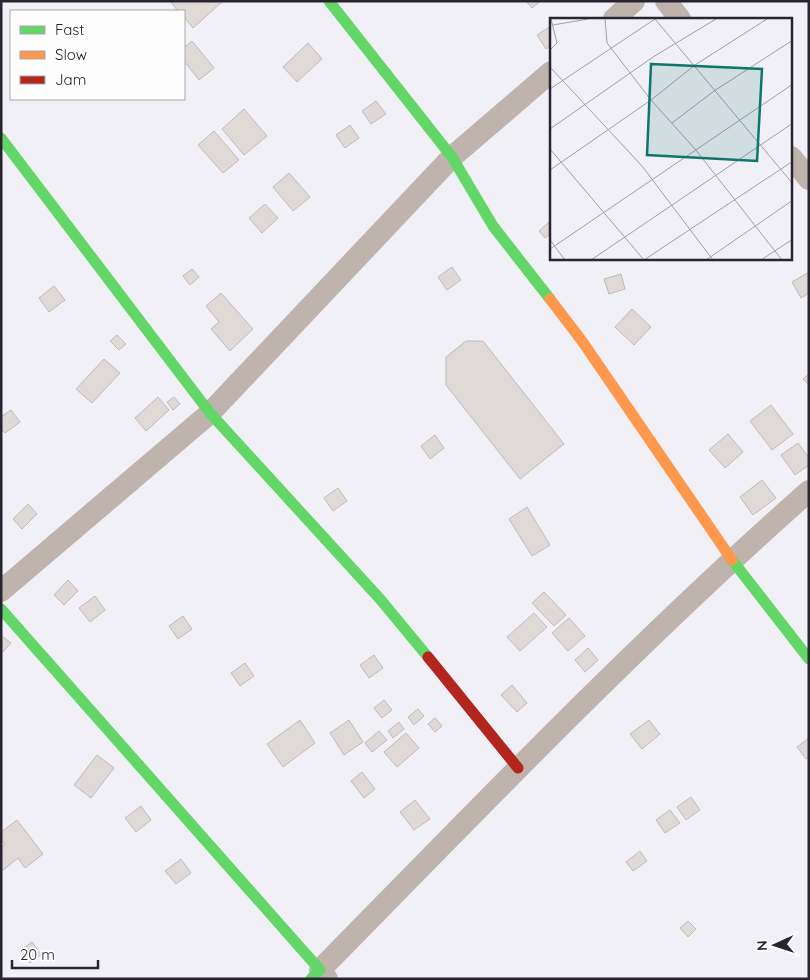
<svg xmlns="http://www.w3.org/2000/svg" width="810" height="980" font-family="Quicksand,sans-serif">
<rect width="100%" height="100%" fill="#f2f0f7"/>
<g fill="#dfd9d7" stroke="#c0bbb9">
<path d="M 170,1 L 223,1 L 193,28 L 184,17 L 184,11 L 178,11 Z"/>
<path d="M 526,1 L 541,1 L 532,8 Z"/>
<path d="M 551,26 L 551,45 L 546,49 L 537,35 Z"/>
<path d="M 192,41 L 214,68 L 199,80 L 184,61 L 184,48 Z"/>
<path d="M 308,43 L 322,59 L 297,82 L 283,67 Z"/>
<path d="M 376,101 L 386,114 L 371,124 L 362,111 Z"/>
<path d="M 244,109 L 267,136 L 244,155 L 222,129 Z"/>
<path d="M 350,125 L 359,138 L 345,148 L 336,135 Z"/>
<path d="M 214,131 L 239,160 L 223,173 L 198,145 Z"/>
<path d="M 289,173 L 310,197 L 293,211 L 273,187 Z"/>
<path d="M 265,204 L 278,218 L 262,233 L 249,218 Z"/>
<path d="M 549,222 L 551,233 L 545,238 L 539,231 Z"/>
<path d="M 452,267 L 461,280 L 447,290 L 438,277 Z"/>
<path d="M 192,269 L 199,277 L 190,285 L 183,276 Z"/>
<path d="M 809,272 L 809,293 L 801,298 L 792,282 Z"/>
<path d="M 621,274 L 625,289 L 609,294 L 604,279 Z"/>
<path d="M 54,286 L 65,300 L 49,312 L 39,298 Z"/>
<path d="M 221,293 L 253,329 L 230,351 L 211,329 L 219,322 L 206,306 Z"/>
<path d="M 632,309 L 651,327 L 634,345 L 615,327 Z"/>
<path d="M 117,335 L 126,344 L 119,350 L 110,341 Z"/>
<path d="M 466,341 L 483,341 L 564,444 L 520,479 L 446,385 L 446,357 Z"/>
<path d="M 104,359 L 120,373 L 92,403 L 76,389 Z"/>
<path d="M 809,374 L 809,385 L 803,379 Z"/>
<path d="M 158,397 L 169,410 L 146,431 L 135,418 Z"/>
<path d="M 174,397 L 180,404 L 173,410 L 167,402 Z"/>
<path d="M 771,405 L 793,434 L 772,450 L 750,421 Z"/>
<path d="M 11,410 L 20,422 L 5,433 L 1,429 L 1,417 Z"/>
<path d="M 728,434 L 743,452 L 725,468 L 709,450 Z"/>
<path d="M 435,435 L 444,448 L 430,459 L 421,446 Z"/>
<path d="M 798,443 L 809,458 L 809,465 L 795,475 L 781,455 Z"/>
<path d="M 762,480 L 776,498 L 753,515 L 740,497 Z"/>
<path d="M 338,488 L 347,501 L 333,511 L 324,498 Z"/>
<path d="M 28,504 L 37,514 L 22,529 L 13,519 Z"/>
<path d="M 527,507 L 550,545 L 532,556 L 509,519 Z"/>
<path d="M 68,580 L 78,591 L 64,605 L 54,595 Z"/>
<path d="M 544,592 L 566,615 L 554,626 L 532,603 Z"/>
<path d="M 95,596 L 105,610 L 90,622 L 79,608 Z"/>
<path d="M 534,613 L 547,627 L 520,651 L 507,637 Z"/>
<path d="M 183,616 L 192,629 L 178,639 L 169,626 Z"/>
<path d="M 569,618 L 585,636 L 568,651 L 552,633 Z"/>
<path d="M 1,635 L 11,643 L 3,652 L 1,651 Z"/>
<path d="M 588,648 L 598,660 L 585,672 L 575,660 Z"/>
<path d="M 374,655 L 383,668 L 369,678 L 360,665 Z"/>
<path d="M 245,663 L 254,676 L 240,686 L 231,673 Z"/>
<path d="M 512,685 L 527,703 L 517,712 L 501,695 Z"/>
<path d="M 384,700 L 392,710 L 382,718 L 374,708 Z"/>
<path d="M 418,709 L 424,716 L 414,725 L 408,717 Z"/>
<path d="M 435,718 L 442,726 L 435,732 L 428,724 Z"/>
<path d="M 300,720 L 315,743 L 283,767 L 267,744 Z"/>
<path d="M 349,720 L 363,742 L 344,755 L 330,733 Z"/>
<path d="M 649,720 L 660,734 L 642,749 L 630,734 Z"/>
<path d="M 399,722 L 404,729 L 393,738 L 388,731 Z"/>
<path d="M 379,731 L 387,740 L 372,752 L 365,743 Z"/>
<path d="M 406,733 L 419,748 L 397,767 L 384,752 Z"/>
<path d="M 809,738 L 809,757 L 806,759 L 797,747 Z"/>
<path d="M 97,755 L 114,768 L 91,798 L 74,785 Z"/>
<path d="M 362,772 L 375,789 L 364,798 L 351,781 Z"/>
<path d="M 691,797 L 700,810 L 686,820 L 677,807 Z"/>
<path d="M 415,800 L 430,819 L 414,830 L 400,812 Z"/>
<path d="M 141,806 L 151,820 L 136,832 L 125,818 Z"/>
<path d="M 670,810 L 680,823 L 665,833 L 656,820 Z"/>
<path d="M 17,820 L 43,854 L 25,868 L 18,858 L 2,871 L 1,847 L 5,844 L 1,840 L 1,832 Z"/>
<path d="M 640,851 L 647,861 L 633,871 L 626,862 Z"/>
<path d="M 181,859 L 191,873 L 176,884 L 165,871 Z"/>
<path d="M 688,921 L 696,929 L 688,937 L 680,928 Z"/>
<path d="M 32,942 L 41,955 L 30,963 L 21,950 Z"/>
</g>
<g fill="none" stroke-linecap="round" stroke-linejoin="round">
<g stroke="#beb4ad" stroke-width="22">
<path d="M 666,1 L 680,19"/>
<path d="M 614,19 L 634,1"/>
<path d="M 791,157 L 809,179"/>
<path d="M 1,591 L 210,413 L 452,157 L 551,72"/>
<path d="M 327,979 L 320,970 C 480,807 638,642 809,491"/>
</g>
<g stroke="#63d668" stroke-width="11">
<path d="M 329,1 L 452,157 L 493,226 L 550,299"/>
<path d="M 1,138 L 210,413 L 380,599 L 428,657"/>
<path d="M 732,560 L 809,659"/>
<path d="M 1,609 L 320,970 L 311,979"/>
</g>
<path stroke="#ff974d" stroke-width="11" d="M 550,299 L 582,341 L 732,560"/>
<path stroke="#b3261e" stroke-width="11" d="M 428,657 L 518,768"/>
</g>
<g transform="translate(550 18)">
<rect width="242" height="242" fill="#f2f0f7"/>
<path fill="none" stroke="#a19ea7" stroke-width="1" d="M 55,1 L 57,25 L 101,82 L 145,47 L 217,1M 105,1 L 243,166M 3,7 L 38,1M 0,32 L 7,25 L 1,1M 0,49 L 92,148 L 163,242M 0,71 L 105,1M 122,105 L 164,73 L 243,22M 0,111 L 103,39 L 166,1M 0,131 L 94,242M 0,152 L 101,82 L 145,131 L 232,242M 0,222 L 15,242M 0,231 L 243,66M 41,242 L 243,105M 94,242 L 243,143M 156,242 L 243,182M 211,242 L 243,221"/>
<path fill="#0f766e" fill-opacity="0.15" stroke="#0f766e" stroke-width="2.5" d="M 101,46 L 212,51 L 207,143 L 97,137 Z"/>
<rect width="242" height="242" fill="none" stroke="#282430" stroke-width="2.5"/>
</g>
<rect width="810" height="980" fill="none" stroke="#282430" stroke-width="5"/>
<rect x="10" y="10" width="175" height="90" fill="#fdfdfd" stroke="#a8a6ab"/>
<rect x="20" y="26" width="25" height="8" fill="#63d668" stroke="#a8a6ab"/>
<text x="55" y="35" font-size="15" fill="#282430">Fast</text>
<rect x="20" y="51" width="25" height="8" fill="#ff974d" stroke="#a8a6ab"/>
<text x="55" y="60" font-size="15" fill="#282430">Slow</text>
<rect x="20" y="76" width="25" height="8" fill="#b3261e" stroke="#a8a6ab"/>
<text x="55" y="85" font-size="15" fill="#282430">Jam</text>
<g transform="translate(775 945) rotate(267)" stroke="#fdfdfd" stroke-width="4" paint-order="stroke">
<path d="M0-4L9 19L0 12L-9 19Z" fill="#282430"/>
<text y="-8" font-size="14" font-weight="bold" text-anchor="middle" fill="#282430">N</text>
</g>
<path d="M12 960v8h86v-8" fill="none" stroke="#282430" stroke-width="2.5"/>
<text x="20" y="960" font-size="15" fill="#282430" stroke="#fdfdfd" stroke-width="4" paint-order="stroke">20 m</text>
</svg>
